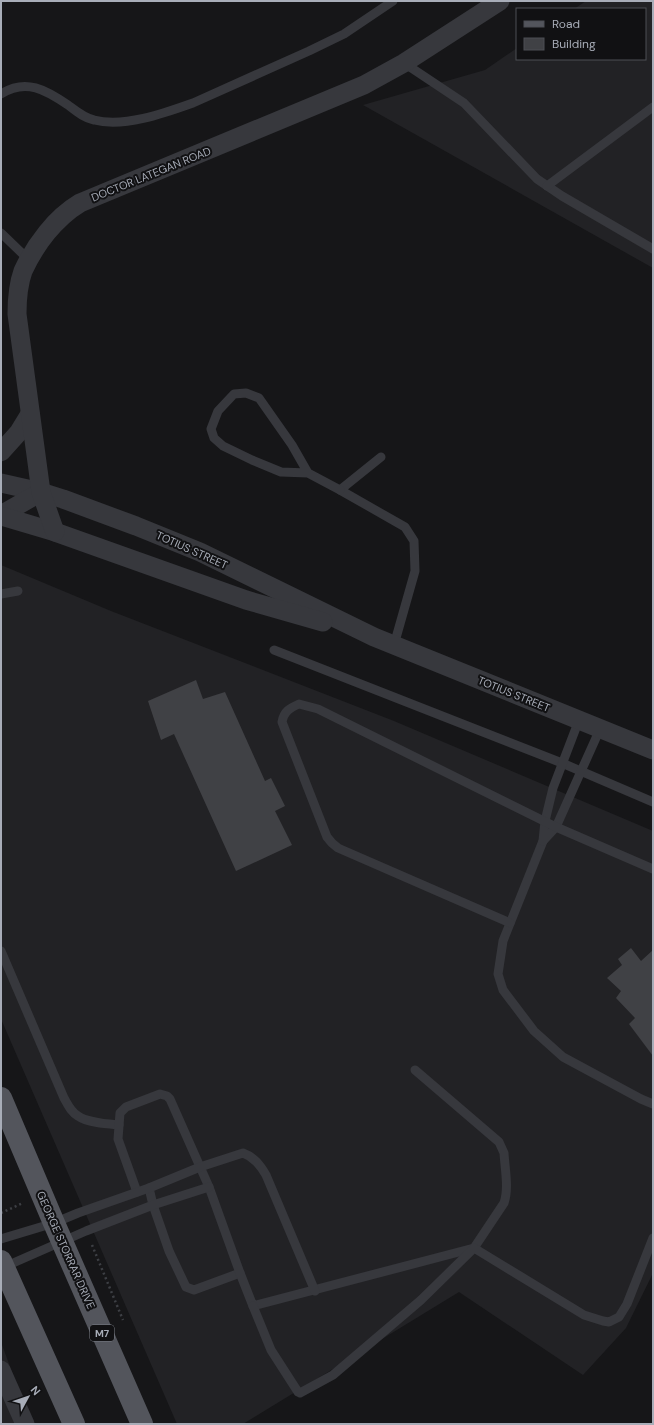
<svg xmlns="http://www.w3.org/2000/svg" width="654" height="1425" font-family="'DM Sans',sans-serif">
<rect width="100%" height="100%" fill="#161618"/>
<g fill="#222225">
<path d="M 586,1 L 653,1 L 653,268 L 363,105 L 485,70 L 517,48 L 517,59 L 645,59 L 645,9 L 574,9 Z"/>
<path d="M 1,565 L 111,611 L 394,721 L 653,831 L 653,1273 L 626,1328 L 583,1375 L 459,1292 L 243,1424 L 177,1424 L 1,1019 Z"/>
<path d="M 1,1342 L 31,1424 L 1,1424 Z"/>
</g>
<g fill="#404145">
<path d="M 196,680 L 203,699 L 225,692 L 265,781 L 271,778 L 285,806 L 275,811 L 292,845 L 236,871 L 174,734 L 161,740 L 148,701 Z"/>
<path d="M 631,948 L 641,961 L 653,950 L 653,1056 L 629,1024 L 635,1018 L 616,998 L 621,991 L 607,978 L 622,965 L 618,959 Z"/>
</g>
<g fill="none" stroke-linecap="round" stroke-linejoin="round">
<g stroke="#3d3f44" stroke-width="2.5" stroke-dasharray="2 3" stroke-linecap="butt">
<path d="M 1,1213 L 23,1203"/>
<path d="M 92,1245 L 123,1320"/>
</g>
<g stroke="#37383d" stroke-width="9">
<path d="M 404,63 L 464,103 L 537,179 L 562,196 L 653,249"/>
<path d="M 1,94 C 26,78 46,90 68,105 C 76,111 84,118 94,120 C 124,128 165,113 193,103 L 309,51 L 344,34 L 393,1"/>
<path d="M 547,186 L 653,107"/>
<path d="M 1,233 L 29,260"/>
<path d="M 381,457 L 340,490 L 405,527 L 414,541 L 415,571 L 394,645"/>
<path d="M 308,473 L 292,445 L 259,398 L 246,393 L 234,394 L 218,411 L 211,429 L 214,438 L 223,446 L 252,460 L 281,472 L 308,473 L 340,490"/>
<path d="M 1,594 L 18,591"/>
<path d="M 274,650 L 562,763 L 653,802"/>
<path d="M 579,720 L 553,788 L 545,821 L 543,841 L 503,941 L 498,974 L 503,990 L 534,1031 L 563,1057 L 641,1099 L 653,1104"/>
<path d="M 543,841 L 556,827 L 600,729"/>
<path d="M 510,923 L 338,848 L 332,843 L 327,837 L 282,722 C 284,711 290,708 299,704 L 318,709 L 556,827 L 653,869"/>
<path d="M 1,951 L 64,1098 C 68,1105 71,1112 78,1116 C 88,1123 107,1124 119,1125"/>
<path d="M 149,1188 L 153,1205 L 169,1251 L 186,1287 L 194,1290 L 240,1273"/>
<path d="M 137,1192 L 118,1139 L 120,1113 L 126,1107 L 160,1094 L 167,1096 L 170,1099 L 209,1187 L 240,1273 L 253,1306 L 474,1248 L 504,1203 C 509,1188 505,1170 504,1153 L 499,1142 L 415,1070"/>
<path d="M 1,1239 L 54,1223 L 78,1213 L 149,1188 L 200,1167 L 243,1153 C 254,1157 260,1165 266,1175 L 315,1291"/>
<path d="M 4,1267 L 86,1231 L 153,1205 L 209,1187"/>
<path d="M 253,1306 L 271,1350 L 298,1392 L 300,1393 L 333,1375 L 421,1300 L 474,1248 L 584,1315 L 603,1321 L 609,1322 L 619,1317 L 627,1304 L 653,1238"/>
</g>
<g stroke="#37383d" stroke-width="19">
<path d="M 1,452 L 19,432 L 30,414"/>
<path d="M 1,483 L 41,492 L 63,499 L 136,526 L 200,552 L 374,637 L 653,750"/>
<path d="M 1,515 L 41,492"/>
<path d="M 1,516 L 55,532 L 246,600 L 323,622"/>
<path d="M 55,532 L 41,492 L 17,314 C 17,300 18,285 23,271 C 35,245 55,218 80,203 L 364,85 L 404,63 L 500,1"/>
<path d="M 1,1370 L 25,1424"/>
</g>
<g stroke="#53555c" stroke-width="22">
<path d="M 1,1098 L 54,1223 L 142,1424"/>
<path d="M 1,1261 L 74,1424"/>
</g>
</g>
<g text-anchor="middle" stroke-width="4" stroke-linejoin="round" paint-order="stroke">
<rect fill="#111113" stroke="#7b7e86" stroke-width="1" x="90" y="1325" width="24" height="16" rx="3"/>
<g font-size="10" font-weight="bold" fill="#a8adb8">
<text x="102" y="1337">M7</text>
</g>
<g font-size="11" fill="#a8adb8" stroke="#111113">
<text transform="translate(151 174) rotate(-22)" y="4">DOCTOR LATEGAN ROAD</text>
<text transform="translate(192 550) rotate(24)" y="4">TOTIUS STREET</text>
<text transform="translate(514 694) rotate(22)" y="4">TOTIUS STREET</text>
<text transform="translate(66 1250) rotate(66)" y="4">GEORGE STORRAR DRIVE</text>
</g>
</g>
<rect width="654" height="1425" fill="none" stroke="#a8adb8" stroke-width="4"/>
<rect x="516" y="8" width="130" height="52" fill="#111113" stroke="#4d4f55"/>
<rect x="524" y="21" width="20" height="6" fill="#53555c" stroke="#4d4f55"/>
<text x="552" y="28" font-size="12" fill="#a8adb8">Road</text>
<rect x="524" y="38" width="20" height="12" fill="#404145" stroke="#4d4f55"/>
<text x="552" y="48" font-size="12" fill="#a8adb8">Building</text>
<g transform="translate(28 1397) rotate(50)" stroke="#111113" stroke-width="3" paint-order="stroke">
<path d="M0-3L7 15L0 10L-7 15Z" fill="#a8adb8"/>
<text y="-6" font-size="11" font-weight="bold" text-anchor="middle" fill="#a8adb8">N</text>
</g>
</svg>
